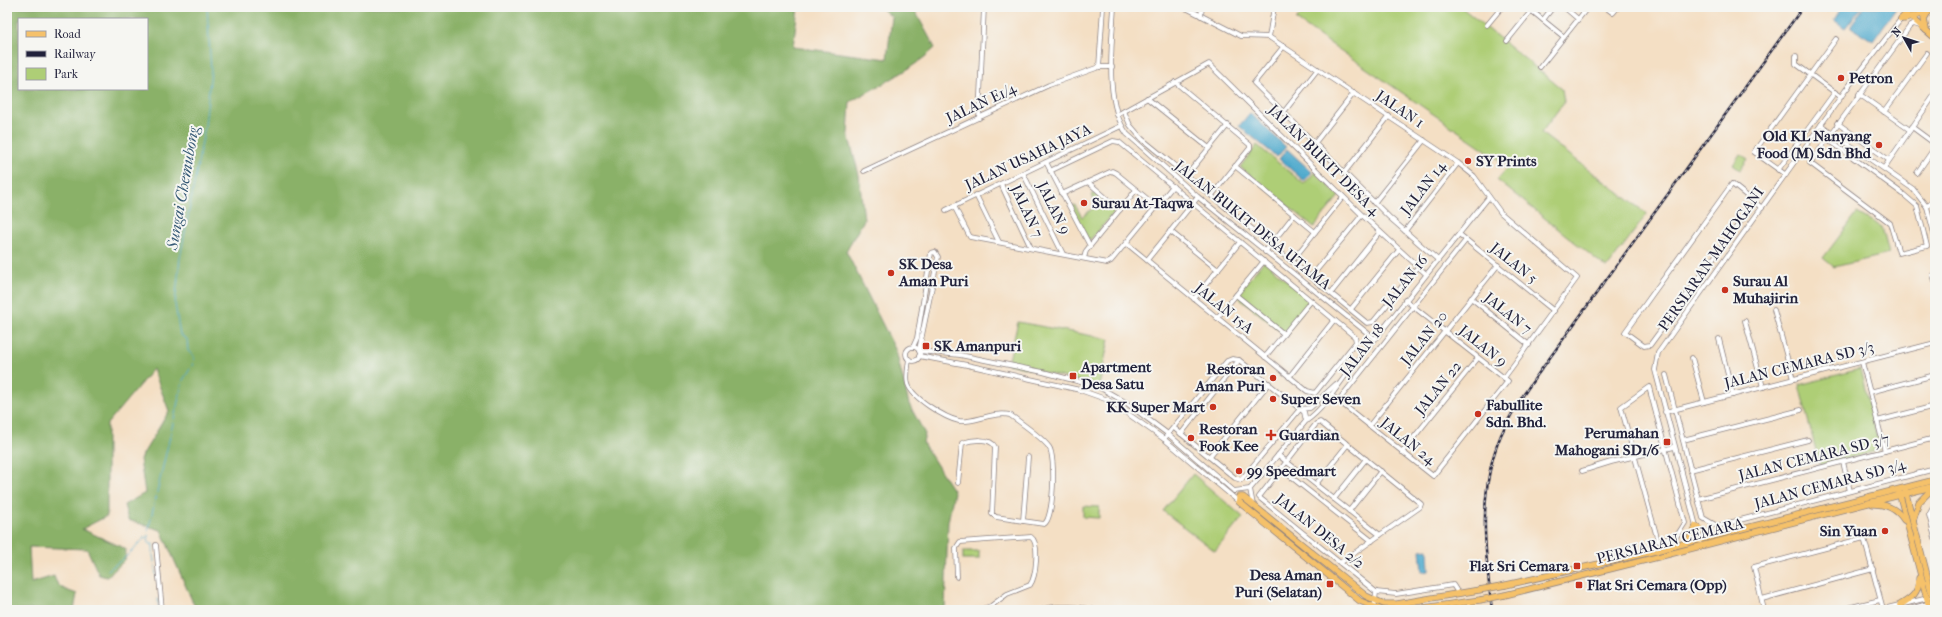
<svg xmlns="http://www.w3.org/2000/svg" width="1942" height="617" font-family="'IM FELL French Canon',serif">
<rect width="100%" height="100%" fill="#f6f6f2"/>
<filter id="ink" filterUnits="userSpaceOnUse"><feTurbulence type="fractalNoise" baseFrequency=".025" numOctaves="2"/><feDisplacementMap in="SourceGraphic" scale="8" xChannelSelector="R" yChannelSelector="G"/><feConvolveMatrix kernelMatrix="1 2 1 2 8 2 1 2 1" color-interpolation-filters="sRGB"/></filter>
<filter id="wash" filterUnits="userSpaceOnUse"><feTurbulence type="fractalNoise" baseFrequency=".012" numOctaves="4" result="noise"/><feDisplacementMap in="SourceGraphic" scale="16" xChannelSelector="R" yChannelSelector="G"/><feGaussianBlur stdDeviation="0.9" result="paint"/><feColorMatrix in="noise" values="0 0 0 0 0 0 0 0 0 0 0 0 0 0 0 0 0 1.4 0 .05"/><feComposite in="paint" operator="in"/></filter>
<g filter="url(#wash)">
<rect width="100%" height="100%" fill="#f4dfc4"/>
<g fill="#aece76" stroke="#687858">
<path d="M 1308,7 L 1461,7 L 1562,89 L 1564,102 L 1541,133 L 1647,214 L 1607,268 L 1497,180 L 1509,166 L 1296,20 Z"/>
<path d="M 1257,145 L 1304,184 L 1315,172 L 1339,196 L 1314,227 L 1240,167 Z"/>
<path d="M 1740,154 L 1748,159 L 1740,170 L 1733,165 Z"/>
<path d="M 1093,193 L 1112,207 L 1114,213 L 1089,241 L 1071,207 L 1075,205 L 1082,217 L 1097,205 L 1091,195 Z"/>
<path d="M 1857,213 L 1882,227 L 1889,254 L 1834,267 L 1823,258 Z"/>
<path d="M 1264,261 L 1311,301 L 1284,334 L 1236,295 Z"/>
<path d="M 1018,322 L 1109,339 L 1099,386 L 1008,364 Z"/>
<path d="M 1860,369 L 1880,450 L 1820,466 L 1799,385 Z"/>
<path d="M 1193,474 L 1243,517 L 1215,551 L 1163,511 Z"/>
<path d="M 1083,506 L 1099,507 L 1099,518 L 1083,517 Z"/>
<rect x="963" y="551" width="16" height="8"/>
</g>
<path fill="#8ab167" stroke="#566a51" fill-rule="evenodd" d="M 7,7 L 798,7 L 793,47 L 887,59 L 892,17 L 880,7 L 913,7 L 935,48 C 911,71 879,85 850,102 L 848,134 L 859,175 L 864,220 L 846,251 L 896,351 L 909,404 L 925,434 L 923,443 L 954,492 L 948,522 L 945,610 L 203,610 L 194,605 L 161,530 L 128,520 L 124,505 L 145,493 L 140,459 L 169,411 L 153,369 L 107,424 L 107,516 L 82,529 L 126,549 L 125,560 L 107,577 L 99,575 L 87,549 L 29,547 L 31,583 L 54,576 C 57,588 66,590 77,594 L 74,610 L 7,610 ZM 19,19 L 147,19 L 147,89 L 19,89 Z"/>
<g fill="#4ea9cc" stroke="#386684">
<path d="M 1842,7 L 1862,7 L 1845,28 L 1834,20 Z"/>
<path d="M 1864,7 L 1897,7 L 1873,41 L 1851,27 L 1851,25 Z"/>
<path d="M 1250,113 L 1286,147 L 1277,157 L 1239,126 Z"/>
<path d="M 1287,149 L 1312,172 L 1304,181 L 1279,159 Z"/>
<path d="M 1428,549 L 1429,571 L 1422,572 L 1420,550 Z"/>
</g>
<g fill="none" stroke-linecap="round" stroke-linejoin="round">
<g stroke="#4ea9cc" stroke-width="1">
<path d="M 193,366 L 194,356 L 188,351 L 187,339 L 180,335 L 175,304 L 180,258 L 205,126 L 211,71 L 207,7"/>
<path d="M 148,531 L 183,380 L 190,369"/>
<path d="M 148,535 L 149,544 L 153,544 L 153,555 L 157,580"/>
<path d="M 108,570 L 128,555 L 144,538 L 147,538"/>
<path d="M 158,599 L 159,610"/>
</g>
</g>
</g>
<g filter="url(#ink)">
<g fill="none" stroke-linecap="round" stroke-linejoin="round">
<defs>
<g id="minor">
<path d="M 1114,7 C 1112,45 1104,102 1127,134 L 1198,197 L 1375,339"/>
<path d="M 1180,7 L 1188,9 L 1241,36 L 1269,37 L 1458,163 L 1474,176 L 1501,213 L 1577,278 L 1504,378"/>
<path d="M 1527,7 L 1564,37"/>
<path d="M 1564,7 L 1578,19"/>
<path d="M 1605,7 L 1613,13 L 1618,7"/>
<path d="M 1201,16 L 1202,7"/>
<path d="M 1543,20 L 1553,7"/>
<path d="M 1487,25 L 1502,7"/>
<path d="M 1269,37 L 1274,7"/>
<path d="M 1507,41 L 1532,10"/>
<path d="M 1284,46 L 1254,83 L 1389,217 L 1438,260"/>
<path d="M 1796,56 L 1796,64 L 1841,97"/>
<path d="M 1099,67 L 1103,7"/>
<path d="M 1540,67 L 1588,7"/>
<path d="M 1175,82 L 1250,145 L 1250,148 L 1212,195"/>
<path d="M 1859,94 L 1910,130"/>
<path d="M 1147,98 L 1209,148"/>
<path d="M 1124,111 L 1130,125 L 1142,139 L 1367,323 L 1373,322 L 1418,267"/>
<path d="M 1884,112 L 1927,53"/>
<path d="M 1283,113 L 1318,69"/>
<path d="M 1117,115 L 1209,64 L 1362,215 L 1426,274"/>
<path d="M 979,118 L 984,7"/>
<path d="M 1837,123 L 1889,160"/>
<path d="M 1821,125 L 1913,189 L 1927,207 L 1935,237"/>
<path d="M 1912,127 L 1935,144"/>
<path d="M 1826,138 L 1903,194 L 1917,206 L 1927,246 L 1899,253 L 1890,223 L 1810,163 L 1910,26 L 1914,24 L 1920,26"/>
<path d="M 1314,144 L 1354,93"/>
<path d="M 1046,162 L 1090,246"/>
<path d="M 1235,166 L 1315,232"/>
<path d="M 1884,168 L 1935,94"/>
<path d="M 1778,170 L 1835,92"/>
<path d="M 864,171 L 1049,85 L 1099,67 L 1112,67"/>
<path d="M 1050,171 L 1113,141 L 1119,142 L 1355,337 L 1356,342 L 1315,393 L 1307,391 L 1126,243"/>
<path d="M 1023,173 L 1063,254"/>
<path d="M 1344,173 L 1389,116"/>
<path d="M 1917,173 L 1935,147"/>
<path d="M 1187,175 L 1228,125"/>
<path d="M 1786,175 L 1754,152 L 1836,39"/>
<path d="M 1088,182 L 1120,210"/>
<path d="M 1001,184 L 1031,248"/>
<path d="M 1062,194 L 1112,171 L 1116,173 L 1156,206"/>
<path d="M 976,195 L 999,242"/>
<path d="M 1755,202 L 1650,345 L 1644,346 L 1625,332 L 1732,184 L 1762,208"/>
<path d="M 1374,203 L 1424,140"/>
<path d="M 954,206 L 970,237 L 1107,263 L 1111,261 L 1173,186"/>
<path d="M 1927,207 L 1935,197"/>
<path d="M 946,210 L 1121,126"/>
<path d="M 1170,231 L 1218,270"/>
<path d="M 1405,231 L 1458,163"/>
<path d="M 1459,234 L 1554,311"/>
<path d="M 1265,252 L 1294,215"/>
<path d="M 1084,258 L 1086,251 L 1136,190"/>
<path d="M 1147,260 L 1198,197"/>
<path d="M 1292,261 L 1343,197"/>
<path d="M 1933,275 L 1935,281"/>
<path d="M 1311,277 L 1362,215"/>
<path d="M 1331,293 L 1380,232"/>
<path d="M 1236,295 L 1284,334"/>
<path d="M 1471,298 L 1529,345"/>
<path d="M 1194,299 L 1240,242"/>
<path d="M 1351,309 L 1399,250"/>
<path d="M 1774,310 L 1793,379"/>
<path d="M 1217,318 L 1264,261"/>
<path d="M 1745,321 L 1763,387"/>
<path d="M 1719,339 L 1733,395"/>
<path d="M 913,347 L 917,338 L 931,253 L 935,252 L 938,257 L 919,350"/>
<circle cx="913" cy="354" r="7"/>
<path d="M 919,351 L 960,355 L 1043,372 L 1099,387 L 1125,402 L 1168,434 L 1234,491"/>
<path d="M 919,356 L 967,365 L 1080,390 L 1108,400 L 1164,439 L 1239,502"/>
<path d="M 1265,357 L 1311,301"/>
<path d="M 1692,358 L 1704,402"/>
<path d="M 909,359 C 908,367 906,377 908,384 C 912,398 945,418 959,421 C 972,424 993,411 1010,415 C 1020,422 1042,438 1049,447 C 1056,456 1054,519 1044,524 L 996,517 L 992,514 L 995,447 C 991,437 971,440 962,443 L 958,483"/>
<path d="M 1862,362 L 1885,451"/>
<path d="M 1666,375 L 1703,518 L 1717,526 L 1935,469"/>
<path d="M 1289,377 L 1334,320"/>
<path d="M 1649,387 L 1685,523 L 1676,537 L 1658,541 L 1621,407 Z"/>
<path d="M 1870,392 L 1935,375"/>
<path d="M 1331,395 L 1433,476 L 1508,381 L 1405,300"/>
<path d="M 1338,401 L 1466,240"/>
<path d="M 1300,409 L 1310,408 L 1336,384"/>
<path d="M 1665,412 L 1935,343"/>
<path d="M 1877,421 L 1935,406"/>
<path d="M 1369,426 L 1498,265"/>
<path d="M 1174,428 L 1235,478 L 1241,480 L 1300,409"/>
<path d="M 1181,434 L 1239,360"/>
<path d="M 1164,439 L 1227,361 L 1232,359 L 1239,360 L 1300,409 L 1304,412 L 1306,421"/>
<path d="M 1683,440 L 1801,410"/>
<path d="M 1402,452 L 1478,358"/>
<path d="M 1278,455 L 1380,535"/>
<path d="M 1209,457 L 1269,383"/>
<path d="M 1843,462 L 1850,491"/>
<path d="M 1281,469 L 1372,541"/>
<path d="M 1690,470 L 1808,440"/>
<path d="M 1582,471 L 1611,462 L 1674,447"/>
<path d="M 1316,484 L 1348,444"/>
<path d="M 1234,491 L 1250,489"/>
<path d="M 1334,499 L 1366,459"/>
<path d="M 1698,499 L 1935,438"/>
<path d="M 1935,504 L 1929,515 L 1935,538"/>
<path d="M 1253,505 L 1250,489 L 1306,421 C 1325,408 1338,384 1353,366 C 1399,310 1443,253 1489,197"/>
<path d="M 1349,511 L 1381,471"/>
<path d="M 1023,521 L 1028,457"/>
<path d="M 1700,541 L 1655,370 L 1658,353 L 1845,91 L 1901,19"/>
<path d="M 156,545 L 162,610"/>
<path d="M 1340,563 L 1420,507 L 1421,504 L 1320,422 L 1316,424 L 1259,497 L 1261,499 L 1376,592"/>
<path d="M 957,577 L 956,548 L 960,542 L 1031,537 C 1040,543 1036,577 1030,585 L 1007,594 L 991,606 L 979,610"/>
<path d="M 1376,592 L 1396,594 L 1453,585 L 1458,593"/>
<path d="M 1762,599 L 1873,569"/>
<path d="M 1469,601 L 1469,610"/>
<path d="M 1041,610 C 1059,604 1079,608 1098,610"/>
<path d="M 1374,610 L 1376,592"/>
<path d="M 1764,610 L 1754,567 L 1864,538 L 1883,609"/>
<path d="M 1839,610 L 1880,600"/>
<path d="M 1879,610 L 1928,598"/>
<path d="M 1906,610 L 1931,603"/>
</g>
<g id="major">
<path d="M 1911,17 L 1935,38"/>
<path d="M 1901,19 L 1905,19 L 1935,10"/>
<path d="M 1901,19 L 1909,11 L 1924,7"/>
<path d="M 1926,30 L 1924,19 L 1928,12"/>
<path d="M 1905,490 L 1935,606"/>
<path d="M 1899,492 L 1930,610"/>
<path d="M 1873,504 C 1887,504 1897,509 1904,520"/>
<path d="M 1913,521 L 1919,502 L 1933,488"/>
<path d="M 1696,526 L 1710,536"/>
<path d="M 1686,543 L 1693,534 L 1696,526"/>
<path d="M 1506,585 L 1647,553 L 1935,480"/>
<path d="M 1505,595 L 1654,558 L 1935,486"/>
<path d="M 1900,605 C 1912,598 1919,593 1919,578"/>
<path d="M 1382,610 L 1360,601 L 1239,502 L 1239,497 L 1243,497 L 1366,596 L 1384,604 L 1397,604 L 1479,590"/>
<path d="M 1409,610 L 1480,600"/>
</g>
</defs>
<use href="#minor" stroke="#8b8080" stroke-width="5.5"/>
<use href="#major" stroke="#8b8080" stroke-width="7"/>
<use href="#minor" stroke="#fff" stroke-width="4"/>
<use href="#major" stroke="#f5c16b" stroke-width="5.5"/>
<defs>
<g id="rail">
<path d="M 1930,7 L 1935,20"/>
<path d="M 1492,610 C 1485,552 1477,491 1501,435 C 1511,412 1526,390 1541,370 L 1803,7"/>
</g>
</defs>
<use href="#rail" stroke="#22223b" stroke-width="2.5"/>
<use href="#rail" stroke="#f6f6f2" stroke-width="1" stroke-dasharray="3" stroke-linecap="butt"/>
<defs>
<g id="major-bridge">
<path d="M 1479,590 L 1506,585"/>
<path d="M 1480,600 L 1505,595"/>
</g>
</defs>
<use href="#major-bridge" stroke="#8b8080" stroke-width="7" stroke-linecap="butt"/>
<use href="#major-bridge" stroke="#f5c16b" stroke-width="5.5"/>
</g>
</g>
<g fill="#c8321e" stroke="#f6f6f2" stroke-width="1.5">
<circle cx="1841" cy="78" r="4"/>
<circle cx="1879" cy="145" r="4"/>
<circle cx="1468" cy="161" r="4"/>
<circle cx="1084" cy="203" r="4"/>
<circle cx="891" cy="273" r="4"/>
<circle cx="1725" cy="290" r="4"/>
<rect x="922" y="342" width="8" height="8" rx="2"/>
<rect x="1069" y="372" width="8" height="8" rx="2"/>
<circle cx="1273" cy="378" r="4"/>
<circle cx="1273" cy="399" r="4"/>
<circle cx="1213" cy="407" r="4"/>
<circle cx="1478" cy="414" r="4"/>
<path d="M1269 429h4v4h4v4h-4v4h-4v-4h-4v-4h4z"/>
<circle cx="1191" cy="438" r="4"/>
<rect x="1663" y="438" width="8" height="8" rx="2"/>
<circle cx="1239" cy="471" r="4"/>
<circle cx="1885" cy="531" r="4"/>
<rect x="1573" y="562" width="8" height="8" rx="2"/>
<rect x="1326" y="580" width="8" height="8" rx="2"/>
<rect x="1575" y="581" width="8" height="8" rx="2"/>
</g>
<g text-anchor="middle" stroke-width="4" stroke-linejoin="round" paint-order="stroke">
<g font-size="15" font-weight="bold" fill="#22223b" stroke="#f6f6f2" text-anchor="start">
<text x="1849" y="83">Petron</text>
<text x="1871" y="141" text-anchor="end">Old KL Nanyang<tspan x="1871" dy="17">Food (M) Sdn Bhd</tspan></text>
<text x="1476" y="166">SY Prints</text>
<text x="1092" y="208">Surau At-Taqwa</text>
<text x="899" y="269">SK Desa<tspan x="899" dy="17">Aman Puri</tspan></text>
<text x="1733" y="286">Surau Al<tspan x="1733" dy="17">Muhajirin</tspan></text>
<text x="934" y="351">SK Amanpuri</text>
<text x="1081" y="372">Apartment<tspan x="1081" dy="17">Desa Satu</tspan></text>
<text x="1265" y="374" text-anchor="end">Restoran<tspan x="1265" dy="17">Aman Puri</tspan></text>
<text x="1281" y="404">Super Seven</text>
<text x="1486" y="410">Fabullite<tspan x="1486" dy="17">Sdn. Bhd.</tspan></text>
<text x="1205" y="412" text-anchor="end">KK Super Mart</text>
<text x="1199" y="434">Restoran<tspan x="1199" dy="17">Fook Kee</tspan></text>
<text x="1659" y="438" text-anchor="end">Perumahan<tspan x="1659" dy="17">Mahogani SD1/6</tspan></text>
<text x="1279" y="440">Guardian</text>
<text x="1247" y="476">99 Speedmart</text>
<text x="1877" y="536" text-anchor="end">Sin Yuan</text>
<text x="1569" y="571" text-anchor="end">Flat Sri Cemara</text>
<text x="1322" y="580" text-anchor="end">Desa Aman<tspan x="1322" dy="17">Puri (Selatan)</tspan></text>
<text x="1587" y="590">Flat Sri Cemara (Opp)</text>
</g>
<g font-size="15" fill="#22223b" stroke="#f6f6f2">
<text transform="translate(981 103) rotate(-25)" y="5">JALAN E1/4</text>
<text transform="translate(1400 109) rotate(34)" y="5">JALAN 1</text>
<text transform="translate(1028 157) rotate(-25)" y="5">JALAN USAHA JAYA</text>
<text transform="translate(1324 160) rotate(45)" y="5">JALAN BUKIT DESA 4</text>
<text transform="translate(1423 188) rotate(-52)" y="5">JALAN 14</text>
<text transform="translate(1054 208) rotate(64)" y="5">JALAN 9</text>
<text transform="translate(1027 211) rotate(65)" y="5">JALAN 7</text>
<text transform="translate(1253 225) rotate(39)" y="5">JALAN BUKIT DESA UTAMA</text>
<text transform="translate(1711 259) rotate(-55)" y="5">PERSIARAN MAHOGANI</text>
<text transform="translate(1514 263) rotate(39)" y="5">JALAN 5</text>
<text transform="translate(1405 281) rotate(-51)" y="5">JALAN 16</text>
<text transform="translate(1224 308) rotate(39)" y="5">JALAN 15A</text>
<text transform="translate(1508 313) rotate(39)" y="5">JALAN 7</text>
<text transform="translate(1424 338) rotate(-51)" y="5">JALAN 20</text>
<text transform="translate(1483 346) rotate(39)" y="5">JALAN 9</text>
<text transform="translate(1362 350) rotate(-52)" y="5">JALAN 18</text>
<text transform="translate(1799 365) rotate(-14)" y="5">JALAN CEMARA SD 3/3</text>
<text transform="translate(1438 388) rotate(-51)" y="5">JALAN 22</text>
<text transform="translate(1408 441) rotate(39)" y="5">JALAN 24</text>
<text transform="translate(1814 457) rotate(-14)" y="5">JALAN CEMARA SD 3/7</text>
<text transform="translate(1830 484) rotate(-15)" y="5">JALAN CEMARA SD 3/4</text>
<text transform="translate(1320 531) rotate(39)" y="5">JALAN DESA 2/2</text>
<text transform="translate(1670 541) rotate(-14)" y="5">PERSIARAN CEMARA</text>
</g>
<g font-size="16" font-style="italic" fill="#345875" stroke="#f6f6f2">
<text transform="translate(182 188) rotate(-80)" y="6">Sungai Chemubong</text>
</g>
</g>
<rect width="1942" height="617" fill="none" stroke="#f6f6f2" stroke-width="24"/>
<rect x="18" y="18" width="130" height="72" fill="#f6f6f2" stroke="#a1a1a9"/>
<rect x="26" y="31" width="20" height="6" fill="#f5c16b" stroke="#a1a1a9"/>
<text x="54" y="38" font-size="12" fill="#22223b">Road</text>
<rect x="26" y="51" width="20" height="6" fill="#22223b" stroke="#a1a1a9"/>
<text x="54" y="58" font-size="12" fill="#22223b">Railway</text>
<rect x="26" y="68" width="20" height="12" fill="#aece76" stroke="#a1a1a9"/>
<text x="54" y="78" font-size="12" fill="#22223b">Park</text>
<g transform="translate(1904 38) rotate(309)" stroke="#f6f6f2" stroke-width="3" paint-order="stroke">
<path d="M0-3L7 15L0 10L-7 15Z" fill="#22223b"/>
<text y="-6" font-size="11" font-weight="bold" text-anchor="middle" fill="#22223b">N</text>
</g>
</svg>
